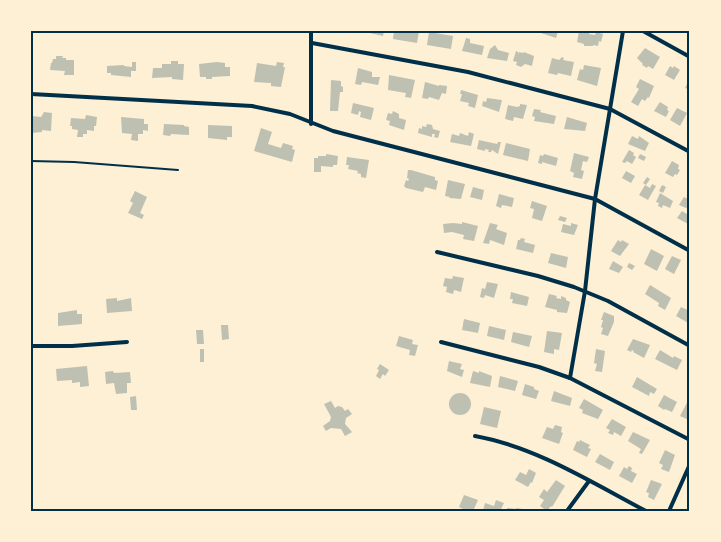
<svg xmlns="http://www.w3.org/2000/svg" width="721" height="542" font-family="'Fira Sans',sans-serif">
<rect width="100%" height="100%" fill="#fdf0d5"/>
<g fill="#bec0b2">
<path d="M 361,31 L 384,31 L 383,36 Z"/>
<path d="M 394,31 L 419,31 L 417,43 L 393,39 Z"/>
<path d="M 535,31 L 558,31 L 556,38 Z"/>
<path d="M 579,31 L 590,31 L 589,34 L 595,35 L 596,32 L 603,34 L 601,42 L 599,41 L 598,46 L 593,45 L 593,46 L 584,46 L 584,44 L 577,42 Z"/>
<path d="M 429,32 L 453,36 L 451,49 L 427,45 Z"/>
<path d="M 466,38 L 470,39 L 470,43 L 484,46 L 482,55 L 462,51 Z"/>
<path d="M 495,45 L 498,50 L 509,53 L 507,61 L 487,58 L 490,49 Z"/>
<path d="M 645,48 L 660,57 L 653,69 L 648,66 L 647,68 L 642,65 L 643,64 L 637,58 Z"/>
<path d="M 516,51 L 518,52 L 519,54 L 519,52 L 523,53 L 524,52 L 534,56 L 532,66 L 525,64 L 521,67 L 516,65 L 517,62 L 513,61 Z"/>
<path d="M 56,56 L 63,56 L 62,58 L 66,58 L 66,60 L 74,60 L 74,75 L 64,75 L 65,71 L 50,70 L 51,63 L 52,63 L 53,59 L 56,59 Z"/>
<path d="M 562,57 L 564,58 L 563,60 L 574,62 L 571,76 L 558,73 L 557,75 L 548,73 L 552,58 L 559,60 Z"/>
<path d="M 171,61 L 178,61 L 178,64 L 184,64 L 183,80 L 172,79 L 172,77 L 152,78 L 153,68 L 162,68 L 162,64 L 171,64 Z"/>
<path d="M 132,62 L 136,62 L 136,71 L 131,71 L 131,77 L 111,75 L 111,73 L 107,73 L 107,66 L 124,65 L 124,66 L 132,67 Z"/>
<path d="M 217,62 L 225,63 L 225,67 L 230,67 L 230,76 L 212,77 L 212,79 L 206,79 L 206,77 L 200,77 L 199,64 Z"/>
<path d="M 277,62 L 284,63 L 283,67 L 285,67 L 281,87 L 271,86 L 271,83 L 254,82 L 257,63 L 276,66 Z"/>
<path d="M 584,65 L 601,68 L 597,86 L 577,80 L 580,69 L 583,70 Z"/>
<path d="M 670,66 L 673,68 L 674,66 L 680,70 L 674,80 L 665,75 Z"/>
<path d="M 358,68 L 372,72 L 372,77 L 380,77 L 378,85 L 362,82 L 361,85 L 355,84 Z"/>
<path d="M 389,75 L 415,80 L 411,98 L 405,97 L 406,93 L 388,90 Z"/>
<path d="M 690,78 L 690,90 L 685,88 Z"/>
<path d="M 640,79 L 654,86 L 649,98 L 648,97 L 645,101 L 642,99 L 638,106 L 631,102 L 639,89 L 636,87 Z"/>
<path d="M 331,80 L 341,81 L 341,86 L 343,87 L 343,92 L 340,92 L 338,111 L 330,111 Z"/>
<path d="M 425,82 L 439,86 L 439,85 L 447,86 L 446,94 L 442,93 L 439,100 L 429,97 L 428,99 L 422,98 Z"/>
<path d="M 461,90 L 478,95 L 475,108 L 468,106 L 469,103 L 460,101 L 462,94 L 460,94 Z"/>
<path d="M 487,98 L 502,100 L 499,112 L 482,106 L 483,101 L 486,102 Z"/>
<path d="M 660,102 L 668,107 L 667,110 L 669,111 L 666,117 L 654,111 Z"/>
<path d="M 353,103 L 374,108 L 371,120 L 360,117 L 361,112 L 359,111 L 358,115 L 351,113 Z"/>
<path d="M 520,104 L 527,105 L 523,119 L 514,117 L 513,121 L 505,119 L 508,105 L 517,107 L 520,106 Z"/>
<path d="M 677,108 L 687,113 L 680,126 L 670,120 Z"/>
<path d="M 534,109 L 541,110 L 540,112 L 556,116 L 554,124 L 534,121 L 535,117 L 532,116 Z"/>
<path d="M 393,111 L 399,114 L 399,118 L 406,120 L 404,130 L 389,125 L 390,121 L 386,120 L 388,113 L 392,114 Z"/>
<path d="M 44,112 L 52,113 L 51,131 L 42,130 L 42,132 L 31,133 L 31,116 L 41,117 Z"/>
<path d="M 86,115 L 97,117 L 96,126 L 94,126 L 94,131 L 87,130 L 87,134 L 83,134 L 83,137 L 77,137 L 78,130 L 72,129 L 72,126 L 70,126 L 71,118 L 85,119 Z"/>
<path d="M 121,117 L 144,119 L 144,124 L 148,124 L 148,131 L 143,130 L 143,134 L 138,134 L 138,141 L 131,140 L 132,134 L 122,133 Z"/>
<path d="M 567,117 L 587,123 L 585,131 L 564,129 Z"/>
<path d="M 164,124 L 184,125 L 184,126 L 189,127 L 189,135 L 171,134 L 170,136 L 163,135 Z"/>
<path d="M 427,124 L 432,125 L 433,129 L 440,131 L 438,138 L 434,137 L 435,134 L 432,134 L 432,137 L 418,133 L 419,128 L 422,129 L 422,126 L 426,127 Z"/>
<path d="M 208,125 L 232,126 L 232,137 L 227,137 L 227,140 L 208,138 Z"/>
<path d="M 261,128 L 272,132 L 268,144 L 281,148 L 283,143 L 293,146 L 292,149 L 295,150 L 292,162 L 254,151 Z"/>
<path d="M 469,132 L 474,134 L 471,146 L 450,142 L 452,134 L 459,136 L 460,133 L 468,136 Z"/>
<path d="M 632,136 L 638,139 L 639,136 L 649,143 L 645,151 L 628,144 Z"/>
<path d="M 479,140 L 497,144 L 498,142 L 501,142 L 498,154 L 492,150 L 491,152 L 488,152 L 489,150 L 485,149 L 485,151 L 477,149 Z"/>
<path d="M 506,143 L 530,149 L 528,161 L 503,155 Z"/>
<path d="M 629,150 L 634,153 L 633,155 L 636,157 L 632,164 L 627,161 L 625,163 L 622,162 Z"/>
<path d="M 574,153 L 589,157 L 587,162 L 583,161 L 581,170 L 584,171 L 582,179 L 573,177 L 574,173 L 570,171 Z"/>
<path d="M 326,154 L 338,156 L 337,165 L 333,165 L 333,167 L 321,166 L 321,172 L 314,172 L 314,158 L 318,158 L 318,156 L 326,156 Z"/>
<path d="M 544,154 L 558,158 L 556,166 L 542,162 L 542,164 L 538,163 L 540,155 L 543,156 Z"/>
<path d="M 640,154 L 646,157 L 644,161 L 638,158 Z"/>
<path d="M 347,157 L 369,160 L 366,178 L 361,177 L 361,174 L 357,173 L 358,171 L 348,169 L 349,165 L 346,165 Z"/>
<path d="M 672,161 L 679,165 L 678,169 L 680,170 L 677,175 L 675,174 L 673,177 L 665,173 Z"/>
<path d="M 408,170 L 411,170 L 435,177 L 435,180 L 438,181 L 436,190 L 425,187 L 423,192 L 406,188 L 404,186 L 406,180 L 408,181 L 409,179 L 407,178 Z"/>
<path d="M 626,171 L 635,176 L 631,183 L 622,178 Z"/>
<path d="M 647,177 L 650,179 L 646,185 L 643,183 Z"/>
<path d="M 448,180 L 465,184 L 461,199 L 449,198 L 450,197 L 445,196 Z"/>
<path d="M 652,184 L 656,186 L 648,200 L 639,195 L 645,185 L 650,188 Z"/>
<path d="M 662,185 L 666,187 L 663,193 L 659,191 Z"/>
<path d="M 473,187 L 484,190 L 482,200 L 470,197 Z"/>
<path d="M 135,191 L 147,197 L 140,213 L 144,215 L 142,219 L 128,213 L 133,203 L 130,201 Z"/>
<path d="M 660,193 L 673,201 L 670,208 L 663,205 L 662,208 L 658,206 L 659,203 L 656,202 Z"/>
<path d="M 499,194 L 514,198 L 512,207 L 502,205 L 501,208 L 496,206 Z"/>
<path d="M 684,197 L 690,200 L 690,205 L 686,208 L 679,205 Z"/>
<path d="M 532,201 L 547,206 L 542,221 L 532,218 L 534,209 L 530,208 Z"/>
<path d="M 682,211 L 690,216 L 690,225 L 677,218 Z"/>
<path d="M 560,216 L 567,218 L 565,222 L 558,220 Z"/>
<path d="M 462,222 L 478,226 L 474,241 L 463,239 L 464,235 L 452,232 L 444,233 L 443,224 L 453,223 L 462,224 Z"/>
<path d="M 490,223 L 498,225 L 496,229 L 507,233 L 504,245 L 490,240 L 489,244 L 483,243 Z"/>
<path d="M 571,223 L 578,225 L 574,235 L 561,232 L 563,224 L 571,226 Z"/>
<path d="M 521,238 L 525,239 L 524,242 L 535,245 L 533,253 L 516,249 L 518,240 L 520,240 Z"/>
<path d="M 618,240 L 621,242 L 622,240 L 629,244 L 620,256 L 611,251 Z"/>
<path d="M 651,249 L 664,256 L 657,271 L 644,264 Z"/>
<path d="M 551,253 L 568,257 L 566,268 L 548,263 Z"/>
<path d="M 672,256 L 681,260 L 674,274 L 665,269 Z"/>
<path d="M 613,261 L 623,267 L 619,273 L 609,269 Z"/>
<path d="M 629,263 L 635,266 L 632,270 L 627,267 Z"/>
<path d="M 453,276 L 464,278 L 461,292 L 454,290 L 453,294 L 446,292 L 447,287 L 443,286 L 445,278 L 452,279 Z"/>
<path d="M 487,282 L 498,284 L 494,298 L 485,295 L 484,298 L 480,297 L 482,288 L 485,289 Z"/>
<path d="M 650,285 L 671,298 L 665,310 L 658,306 L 659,303 L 645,294 Z"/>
<path d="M 511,292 L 529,297 L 527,306 L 512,303 L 513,299 L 510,299 Z"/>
<path d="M 549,294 L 557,296 L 556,298 L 561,299 L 561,296 L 566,298 L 566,300 L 570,302 L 567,313 L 557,312 L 557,310 L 545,307 Z"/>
<path d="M 117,298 L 117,301 L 131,298 L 132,311 L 107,313 L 106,299 Z"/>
<path d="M 681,307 L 690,311 L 690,324 L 676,316 Z"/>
<path d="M 77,310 L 77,314 L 82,314 L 82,324 L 58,326 L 58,313 Z"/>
<path d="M 604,312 L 614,316 L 614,322 L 608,336 L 601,334 L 603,328 L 601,327 L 603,320 L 601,320 Z"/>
<path d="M 464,319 L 480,323 L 478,333 L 462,330 Z"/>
<path d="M 221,325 L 228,325 L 229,339 L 222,340 Z"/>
<path d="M 489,326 L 506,330 L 504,340 L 487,336 Z"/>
<path d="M 196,330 L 203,330 L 204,344 L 197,344 Z"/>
<path d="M 547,331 L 562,333 L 559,350 L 554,349 L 554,354 L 544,352 Z"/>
<path d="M 513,332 L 532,336 L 529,347 L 511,342 Z"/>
<path d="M 399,336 L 413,340 L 412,344 L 418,345 L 415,356 L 409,355 L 410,350 L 396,346 Z"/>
<path d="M 633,339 L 650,345 L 644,358 L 633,352 L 634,351 L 632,350 L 631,352 L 627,350 Z"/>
<rect x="200" y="349" width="4" height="13"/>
<path d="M 596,349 L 605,351 L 602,372 L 595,371 L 597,364 L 594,363 Z"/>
<path d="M 660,350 L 673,358 L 674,356 L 682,360 L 677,370 L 655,359 Z"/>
<path d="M 449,361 L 462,364 L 460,369 L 464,370 L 462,377 L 447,371 Z"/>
<path d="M 380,364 L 389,370 L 385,376 L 383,374 L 380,379 L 376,376 L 379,370 L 377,369 Z"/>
<path d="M 87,366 L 89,386 L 80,387 L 80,382 L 72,383 L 72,380 L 57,381 L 56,369 Z"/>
<path d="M 113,371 L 114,373 L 130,372 L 131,383 L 127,383 L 127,393 L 116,394 L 114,383 L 106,384 L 105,372 Z"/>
<path d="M 473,371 L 479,373 L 479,371 L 492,376 L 490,387 L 470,383 Z"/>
<path d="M 500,376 L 518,381 L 515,391 L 498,387 Z"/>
<path d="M 637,377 L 657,389 L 654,394 L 650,392 L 649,396 L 632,387 Z"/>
<path d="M 525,384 L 534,387 L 534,389 L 539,391 L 536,399 L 522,395 Z"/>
<path d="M 554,391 L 572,398 L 570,406 L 551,401 Z"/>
<circle cx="460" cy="404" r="11"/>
<path d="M 664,395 L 677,402 L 672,412 L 665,409 L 664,410 L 658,406 Z"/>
<path d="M 136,396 L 137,410 L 131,410 L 130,397 Z"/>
<path d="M 690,397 L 690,418 L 689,420 L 680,416 Z"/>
<path d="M 584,399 L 603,410 L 598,419 L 582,413 L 583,410 L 579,408 Z"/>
<path d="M 331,401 L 335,408 L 338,406 L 342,407 L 345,411 L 348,409 L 352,414 L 346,418 L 345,424 L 352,432 L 345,436 L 341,429 L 331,428 L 326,431 L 323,426 L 330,421 L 331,417 L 324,404 Z"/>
<path d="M 484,407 L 501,411 L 497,428 L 480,424 Z"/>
<path d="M 612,419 L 626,427 L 621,436 L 614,432 L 613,435 L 608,433 L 610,430 L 606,428 Z"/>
<path d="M 555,425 L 562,427 L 561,432 L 563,433 L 559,444 L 542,438 L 547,427 L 553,429 Z"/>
<path d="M 633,432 L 650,440 L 642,454 L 639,453 L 641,449 L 628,441 Z"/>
<path d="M 580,440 L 590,445 L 588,448 L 591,449 L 587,457 L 573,450 L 577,441 L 579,442 Z"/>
<path d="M 665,450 L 675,455 L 669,472 L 661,469 L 663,465 L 659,463 Z"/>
<path d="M 600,454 L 614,462 L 610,470 L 595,462 Z"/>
<path d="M 629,466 L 632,468 L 631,471 L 637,474 L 632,483 L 619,476 L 624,467 L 627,469 Z"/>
<path d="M 529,469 L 536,473 L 532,483 L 531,482 L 528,487 L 515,480 L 520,472 L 526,475 Z"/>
<path d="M 556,480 L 565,486 L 552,507 L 551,506 L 547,511 L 540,506 L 544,500 L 539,497 L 544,489 L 547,492 Z"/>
<path d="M 651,480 L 662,484 L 654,500 L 648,497 L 649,493 L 646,492 Z"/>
<path d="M 464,495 L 478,500 L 473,511 L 467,511 L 459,507 Z"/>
<path d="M 496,500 L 504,503 L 500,511 L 483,511 L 485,503 L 494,506 Z"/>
<path d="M 507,508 L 516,509 L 516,508 L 523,509 L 523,511 L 507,511 Z"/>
</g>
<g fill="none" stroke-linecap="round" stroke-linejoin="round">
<path stroke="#003049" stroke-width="2" d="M 31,161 L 74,162 L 178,170"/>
<g stroke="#003049" stroke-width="4">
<path d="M 643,31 L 690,57"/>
<path d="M 312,43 L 468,72 L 610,109 L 690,152"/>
<path d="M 31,94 L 252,106 L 290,114 L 333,131 L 595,199 L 690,251"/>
<path d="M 311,124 L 311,31"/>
<path d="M 437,252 L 538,276 L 574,287 L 608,301 L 690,346"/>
<path d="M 441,342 L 539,367 L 570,378 L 690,440"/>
<path d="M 31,346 L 72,346 L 127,342"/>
<path d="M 570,378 L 585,291 L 595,199 L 623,31"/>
<path d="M 475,436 C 536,447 591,482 646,511"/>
<path d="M 567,511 L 589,481"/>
<path d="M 669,511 L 690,464"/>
</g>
</g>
<rect width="721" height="542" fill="none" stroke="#fdf0d5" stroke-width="65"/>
<rect x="32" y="32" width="656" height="478" fill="none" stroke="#003049" stroke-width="2"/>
</svg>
